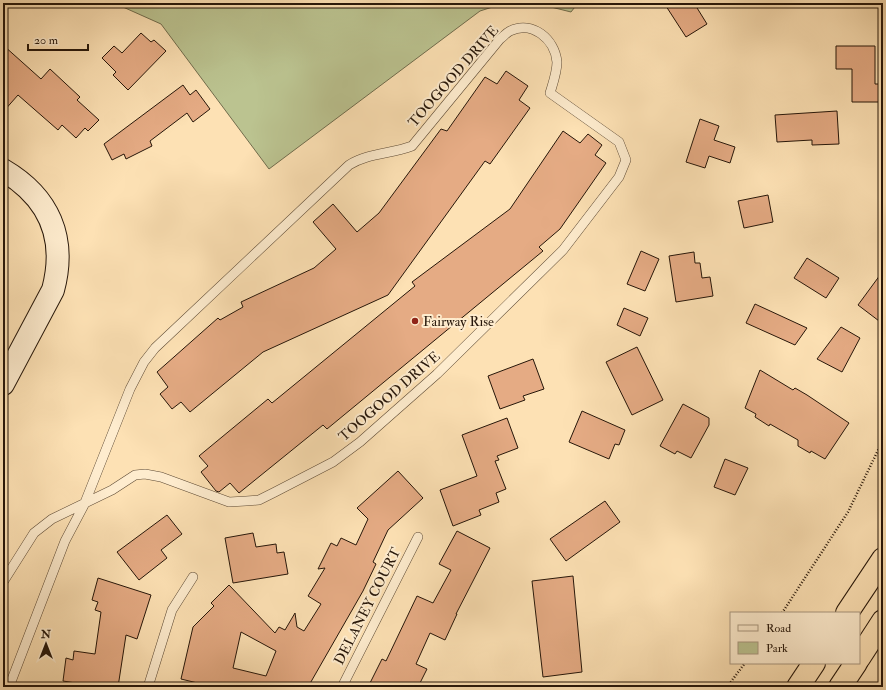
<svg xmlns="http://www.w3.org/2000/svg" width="886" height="690" font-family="'IM FELL Double Pica',serif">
<rect width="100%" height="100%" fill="#fde1b4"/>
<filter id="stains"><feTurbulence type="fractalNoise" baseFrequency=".005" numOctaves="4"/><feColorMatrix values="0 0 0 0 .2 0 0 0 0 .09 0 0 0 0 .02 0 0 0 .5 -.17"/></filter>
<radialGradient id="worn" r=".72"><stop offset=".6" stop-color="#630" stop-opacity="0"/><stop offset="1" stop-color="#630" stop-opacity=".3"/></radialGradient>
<g fill="#bbc390" stroke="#706c4c">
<path d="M 114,3 L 505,3 L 480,11 L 269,169 L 161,24 Z"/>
<path d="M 535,3 L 578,3 L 571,12 Z"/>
</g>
<g fill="#e5ab84" stroke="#261609" fill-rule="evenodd">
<path d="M 664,3 L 694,3 L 707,24 L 686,37 Z"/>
<path d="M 141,33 L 151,42 L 154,40 L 166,51 L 128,90 L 113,75 L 116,72 L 102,58 L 114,46 L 122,53 Z"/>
<path d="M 3,45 L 41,79 L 50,69 L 80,97 L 77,100 L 99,120 L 88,131 L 85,128 L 76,138 L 62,125 L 58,130 L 18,95 L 3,112 Z"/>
<path d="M 836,46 L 875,46 L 875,84 L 879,84 L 879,102 L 852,102 L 852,69 L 836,69 Z"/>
<path d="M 506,71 L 528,86 L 519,100 L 530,108 L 490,164 L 485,161 L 388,295 L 263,352 L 190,412 L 181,402 L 172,409 L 160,394 L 168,387 L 157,372 L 218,318 L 220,320 L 243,307 L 241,302 L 314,268 L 336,249 L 313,222 L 333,204 L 357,232 L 379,213 L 441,129 L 447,131 L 485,77 L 497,84 Z"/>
<path d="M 183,85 L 190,95 L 196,90 L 210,109 L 193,122 L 187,113 L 150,141 L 152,146 L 126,159 L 124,154 L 112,160 L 104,144 Z"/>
<path d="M 837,111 L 839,144 L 812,145 L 812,140 L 777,142 L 775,115 Z"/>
<path d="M 700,119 L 719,126 L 714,140 L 735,147 L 730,163 L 709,156 L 705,168 L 686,162 Z"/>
<path d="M 563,131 L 580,143 L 588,134 L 602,145 L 595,155 L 606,163 L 560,229 L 539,247 L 543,251 L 327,429 L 323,425 L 239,493 L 230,483 L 219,492 L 216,491 L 201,472 L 208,466 L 199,456 L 268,399 L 272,403 L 415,286 L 412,282 L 510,209 Z"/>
<path d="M 768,195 L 773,222 L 744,228 L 738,201 Z"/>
<path d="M 641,251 L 659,259 L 645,291 L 627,284 Z"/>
<path d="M 694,252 L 695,263 L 700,263 L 702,278 L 710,277 L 713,296 L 676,302 L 669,256 Z"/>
<path d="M 807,258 L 839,278 L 826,298 L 794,278 Z"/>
<path d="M 883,271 L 883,324 L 858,305 Z"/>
<path d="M 755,304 L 807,328 L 795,345 L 746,323 Z"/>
<path d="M 624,308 L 648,318 L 640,336 L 617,325 Z"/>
<path d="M 841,327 L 860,338 L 842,372 L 817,359 Z"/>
<path d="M 637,347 L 663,400 L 632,415 L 606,362 Z"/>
<path d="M 533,359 L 544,389 L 523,396 L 525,400 L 500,409 L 488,376 Z"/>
<path d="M 760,370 L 793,390 L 795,388 L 807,395 L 849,423 L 825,459 L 811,451 L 810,453 L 798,446 L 798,440 L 770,424 L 769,426 L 755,417 L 756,414 L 745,408 Z"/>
<path d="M 683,404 L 709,418 L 709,425 L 691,458 L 677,451 L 675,454 L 660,446 Z"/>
<path d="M 582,411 L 625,430 L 619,445 L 615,444 L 609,459 L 569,442 Z"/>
<path d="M 507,418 L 518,448 L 497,456 L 499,460 L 495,461 L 506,489 L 496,493 L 499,502 L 479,510 L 481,515 L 453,526 L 440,490 L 477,476 L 462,435 Z"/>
<path d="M 725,459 L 748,468 L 735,495 L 714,487 Z"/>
<path d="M 398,471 L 423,498 L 388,530 L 373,562 L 376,564 L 363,591 L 308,687 L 214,687 L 181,679 L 193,627 L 214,606 L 211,603 L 229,585 L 275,633 L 279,627 L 285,630 L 295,613 L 297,627 L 304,631 L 321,604 L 308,596 L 325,568 L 318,569 L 331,543 L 337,546 L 341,538 L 356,545 L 368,519 L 357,508 ZM 241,632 L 276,651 L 266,676 L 233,668 Z"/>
<path d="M 605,501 L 620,522 L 566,561 L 550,539 Z"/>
<path d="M 167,515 L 182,534 L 161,550 L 167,558 L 139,580 L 117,552 Z"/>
<path d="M 457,531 L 490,548 L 456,614 L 457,614 L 445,640 L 430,633 L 416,664 L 427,669 L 418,687 L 368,687 L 382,659 L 386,661 L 417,596 L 433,603 L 451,570 L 439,564 Z"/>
<path d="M 253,533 L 256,547 L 276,544 L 277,553 L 284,552 L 288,574 L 233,583 L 225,538 Z"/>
<path d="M 573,576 L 582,672 L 543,677 L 532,581 Z"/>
<path d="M 98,578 L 151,595 L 137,639 L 126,635 L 118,687 L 101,687 L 63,681 L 66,658 L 73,660 L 74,651 L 95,654 L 101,612 L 95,610 L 98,602 L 92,600 Z"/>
</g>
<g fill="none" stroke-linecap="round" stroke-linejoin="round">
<defs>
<g id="service">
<path d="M 3,582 L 34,533 L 52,519 L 112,490 L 135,475 L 145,474 L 161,477 L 229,502 L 246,501 L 259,500 L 275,492 L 333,462 L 360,442 L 437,374 L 563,250 L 619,177 L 626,160 L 619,142 L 550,93 C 553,83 557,72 557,62 C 555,39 532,20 510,31 C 506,33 503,37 500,39 L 412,146 C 391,154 368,153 349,165 L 155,348 L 144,362 L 130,389 L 84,505 L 65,541 L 9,687"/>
<path d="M 148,687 L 172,610 L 193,577"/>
<path d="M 342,687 L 418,537"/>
</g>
<path id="secondary" d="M 3,170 C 49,197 67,238 53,290 L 3,384"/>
<g id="motorway">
<path d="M 847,613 L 883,559"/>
<path d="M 859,658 L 883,621"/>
<path d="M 798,687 L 814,663"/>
<path d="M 840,687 L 856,663"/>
</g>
</defs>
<use href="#service" stroke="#5c4934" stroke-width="10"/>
<use href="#secondary" stroke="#261609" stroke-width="24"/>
<use href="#motorway" stroke="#261609" stroke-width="24"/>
<g stroke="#261609" stroke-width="2.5" stroke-dasharray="1 2" stroke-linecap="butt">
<path d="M 782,613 L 848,512 L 883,440"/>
<path d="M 727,687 L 745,663"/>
</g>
<use href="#service" stroke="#feecce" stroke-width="9"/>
<use href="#secondary" stroke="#feecce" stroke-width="22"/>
<use href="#motorway" stroke="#fde1b4" stroke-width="22"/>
</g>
<circle fill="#8f2418" stroke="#feecce" stroke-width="1.5" cx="415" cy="321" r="4"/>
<g text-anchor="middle" stroke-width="4" stroke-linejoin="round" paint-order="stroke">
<g font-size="14" fill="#261609" stroke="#feecce">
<text transform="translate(453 76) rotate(-49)" y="5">TOOGOOD DRIVE</text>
<text transform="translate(389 396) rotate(-41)" y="5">TOOGOOD DRIVE</text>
<text transform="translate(367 606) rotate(-63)" y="5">DELANEY COURT</text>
</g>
<g font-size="14" fill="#261609" stroke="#feecce" text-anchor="start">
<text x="423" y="326">Fairway Rise</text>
</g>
</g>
<rect width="886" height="690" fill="none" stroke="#fde1b4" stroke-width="16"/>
<rect x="4" y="4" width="878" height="682" fill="none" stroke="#261609" stroke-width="2"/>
<rect x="8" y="8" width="870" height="674" fill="none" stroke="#261609"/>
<rect x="730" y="612" width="130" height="52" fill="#feecce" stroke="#a8967f"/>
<rect x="738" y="625" width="20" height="6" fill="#feecce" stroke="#a8967f"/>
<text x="766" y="632" font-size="12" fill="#261609">Road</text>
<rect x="738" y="642" width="20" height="12" fill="#bbc390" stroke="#a8967f"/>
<text x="766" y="652" font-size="12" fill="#261609">Park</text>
<g transform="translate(46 644)" stroke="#feecce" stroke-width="3" paint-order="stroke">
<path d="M0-3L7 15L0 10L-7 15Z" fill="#261609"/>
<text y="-6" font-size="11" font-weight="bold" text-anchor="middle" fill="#261609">N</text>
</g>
<path d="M28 44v6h60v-6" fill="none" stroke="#261609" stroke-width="2"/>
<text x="34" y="44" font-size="12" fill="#261609" stroke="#feecce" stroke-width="3" paint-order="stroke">20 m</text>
<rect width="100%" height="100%" filter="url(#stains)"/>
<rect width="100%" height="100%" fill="url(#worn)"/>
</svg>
